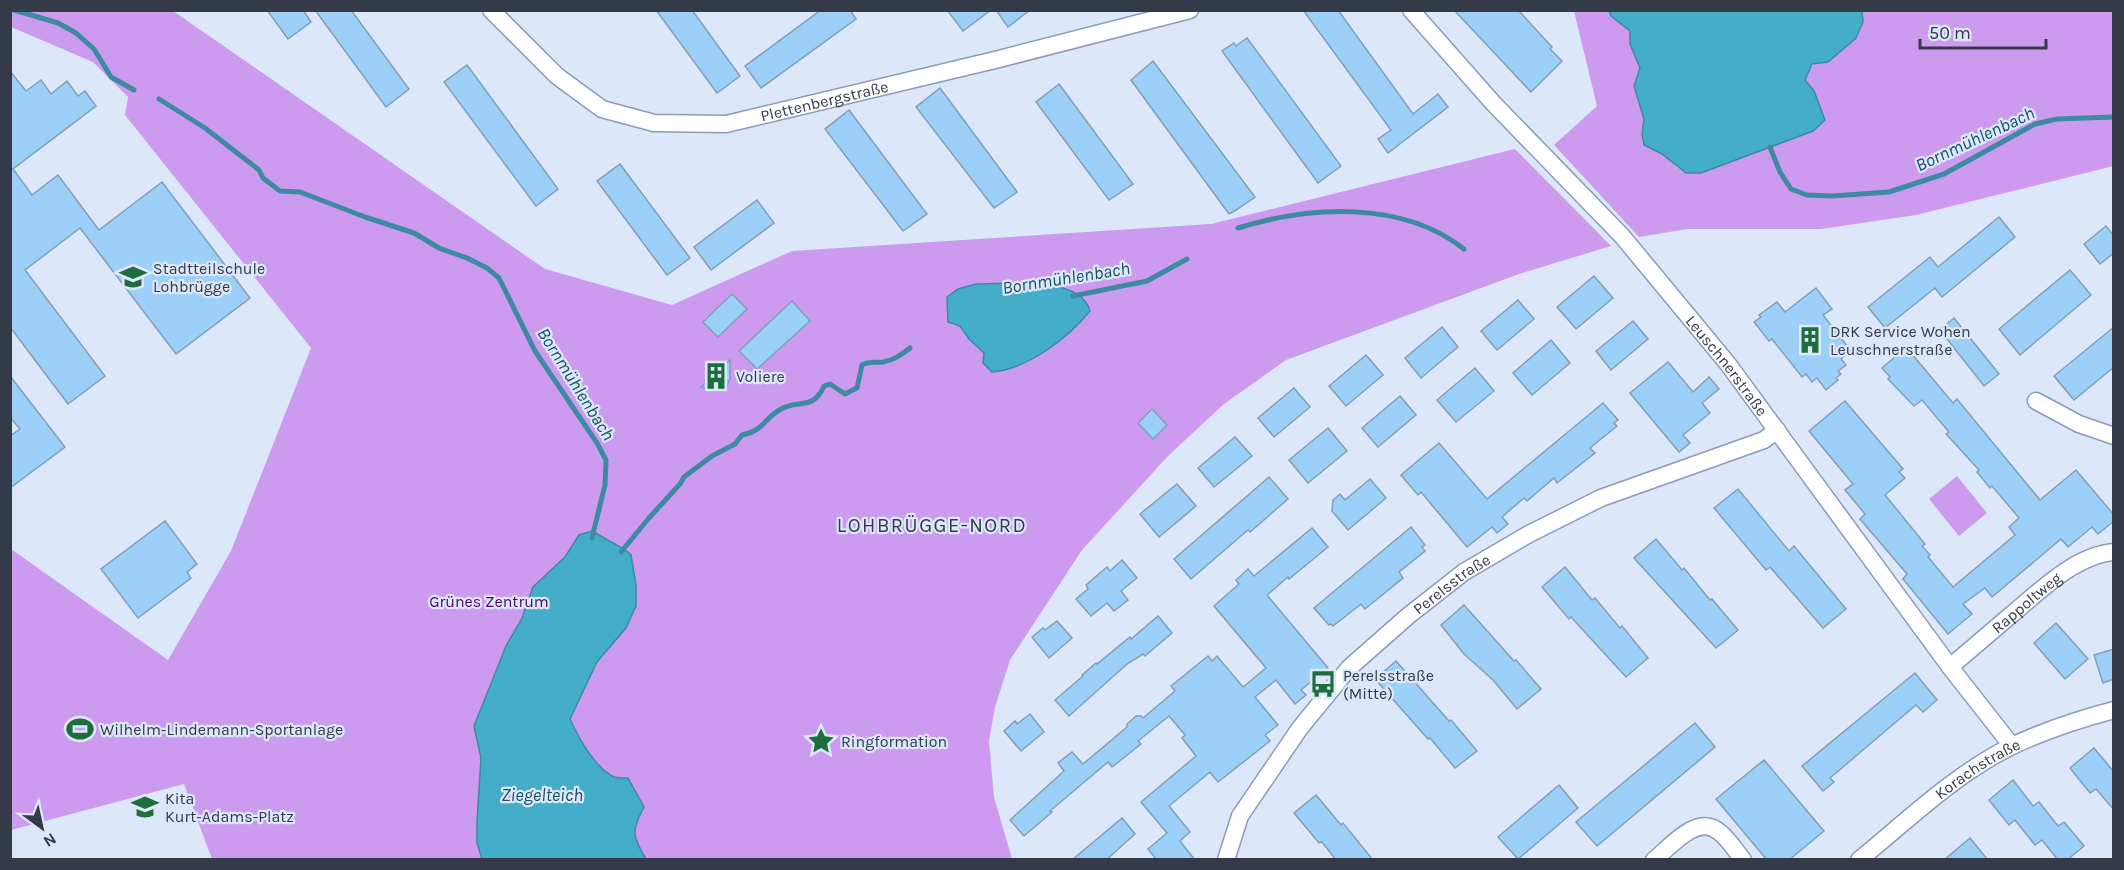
<svg xmlns="http://www.w3.org/2000/svg" width="2124" height="870" font-family="Karla,sans-serif">
<rect width="100%" height="100%" fill="#dde7fa"/>
<g fill="#cc9bf0">
<path d="M 170,10 L 176,13 L 545,269 L 672,305 L 792,251 L 1211,224 L 1515,149 L 1611,246 L 1519,274 L 1286,360 L 1224,404 L 1168,456 L 1082,550 L 1010,660 L 995,707 L 989,741 L 994,797 L 1012,859 L 212,859 L 184,784 L 11,830 L 11,549 L 168,660 L 231,551 L 311,348 L 125,115 L 128,97 L 93,62 L 11,27 L 11,11 Z"/>
<path d="M 1574,11 L 1609,11 L 1611,16 L 1630,31 L 1630,44 L 1640,68 L 1634,86 L 1644,119 L 1642,134 L 1653,150 L 1662,153 L 1678,168 L 1686,173 L 1701,173 L 1813,131 L 1814,91 L 1805,80 C 1807,75 1810,67 1814,63 C 1835,45 1866,47 1862,11 L 2113,11 L 2113,166 L 1916,215 L 1821,229 L 1687,229 L 1639,237 L 1554,145 L 1597,106 Z"/>
<path d="M 1957,476 L 1987,513 L 1959,536 L 1929,499 Z"/>
</g>
<g fill="#44adca" stroke="#3f8aa3" stroke-width="1.5">
<path d="M 1862,11 L 1863,22 L 1856,38 L 1828,62 L 1812,64 L 1805,80 L 1814,91 L 1825,120 L 1813,131 L 1701,173 L 1686,173 L 1662,154 L 1644,145 L 1642,134 L 1644,119 L 1634,86 L 1640,68 L 1630,44 L 1630,31 L 1611,16 L 1609,11 Z"/>
<path d="M 976,284 C 1005,284 1081,275 1090,311 C 1068,338 1028,369 992,372 L 983,363 L 984,353 L 969,339 L 960,326 L 948,322 L 947,297 L 958,289 Z"/>
<path d="M 592,531 L 624,549 L 631,555 L 636,585 L 636,606 L 626,628 L 597,662 L 570,719 C 578,737 595,768 614,777 C 618,778 624,778 628,778 L 644,807 C 631,831 632,836 646,859 L 482,859 L 477,843 L 477,821 L 481,758 L 474,726 L 506,646 L 522,618 L 533,587 L 565,557 L 579,535 Z"/>
</g>
<g fill="none" stroke-linecap="round" stroke-linejoin="round">
<g stroke="#3f8aa3" stroke-width="5">
<path d="M 14,10 L 58,23 L 76,33 L 94,49 L 111,77 L 134,90"/>
<path d="M 159,99 L 205,128 L 259,170 L 263,178 L 280,191 L 300,192 L 365,217 L 414,233 L 439,248 L 467,258 L 487,268 L 499,278 L 535,351 L 597,443 L 606,460 L 605,485 L 592,538"/>
<path d="M 1770,147 L 1780,172 L 1791,189 L 1807,195 L 1832,196 L 1889,192 L 1944,174 L 2035,124 L 2057,119 L 2114,117"/>
<path d="M 1238,228 C 1309,206 1402,200 1464,249"/>
<path d="M 1073,296 L 1147,281 L 1187,259"/>
<path d="M 621,552 L 649,518 L 680,484 L 684,477 L 712,456 L 735,444 L 742,435 C 764,431 764,418 781,409 C 799,399 813,411 824,386 L 830,384 L 845,394 L 857,388 L 862,365 C 869,361 875,363 883,362 C 894,360 901,355 910,348"/>
</g>
</g>
<g fill="#9cd0f8" stroke="#829fb7" stroke-width="1.5">
<path d="M 267,10 L 303,10 L 311,22 L 288,39 Z"/>
<path d="M 315,10 L 351,10 L 409,89 L 386,107 Z"/>
<path d="M 656,10 L 692,10 L 740,76 L 717,93 Z"/>
<path d="M 821,10 L 850,10 L 856,19 L 761,88 L 745,66 Z"/>
<path d="M 947,10 L 991,10 L 963,31 Z"/>
<path d="M 996,10 L 1030,10 L 1008,27 Z"/>
<path d="M 1303,10 L 1338,10 L 1413,114 L 1438,94 L 1448,107 L 1388,153 L 1378,139 L 1391,130 Z"/>
<path d="M 1454,10 L 1518,10 L 1552,47 L 1550,49 L 1562,61 L 1531,92 Z"/>
<path d="M 1247,38 L 1341,166 L 1318,183 L 1222,51 L 1234,43 L 1236,46 Z"/>
<path d="M 1153,61 L 1255,197 L 1236,210 L 1229,214 L 1131,80 Z"/>
<path d="M 467,65 L 558,189 L 536,206 L 444,82 Z"/>
<path d="M 10,71 L 26,91 L 41,80 L 51,94 L 67,81 L 78,96 L 85,91 L 96,106 L 13,169 L 32,195 L 58,175 L 99,230 L 162,182 L 250,298 L 176,354 L 80,228 L 25,270 L 105,376 L 68,404 L 10,327 Z"/>
<path d="M 1059,84 L 1133,184 L 1109,200 L 1036,102 Z"/>
<path d="M 940,88 L 1017,192 L 994,208 L 916,107 Z"/>
<path d="M 849,110 L 927,214 L 903,231 L 825,129 Z"/>
<path d="M 620,164 L 690,258 L 667,275 L 597,181 Z"/>
<path d="M 757,200 L 774,223 L 711,270 L 694,247 Z"/>
<path d="M 1999,217 L 2015,237 L 1942,297 L 1935,288 L 1885,328 L 1868,307 L 1930,257 L 1938,267 Z"/>
<path d="M 2106,226 L 2114,236 L 2114,253 L 2100,264 L 2084,244 Z"/>
<path d="M 2070,270 L 2091,295 L 2020,355 L 1999,329 Z"/>
<path d="M 1594,276 L 1613,298 L 1576,329 L 1557,307 Z"/>
<path d="M 1816,288 L 1832,309 L 1823,315 L 1851,351 L 1841,359 L 1846,365 L 1838,371 L 1841,374 L 1836,378 L 1838,380 L 1826,390 L 1817,378 L 1812,382 L 1806,374 L 1802,377 L 1772,339 L 1769,341 L 1754,322 L 1761,317 L 1759,315 L 1777,302 L 1785,312 Z"/>
<path d="M 732,294 L 747,309 L 718,337 L 703,322 Z"/>
<path d="M 1518,300 L 1534,319 L 1497,350 L 1481,331 Z"/>
<path d="M 792,301 L 810,321 L 757,369 L 739,351 Z"/>
<path d="M 1954,318 L 1999,374 L 1984,386 L 1940,330 Z"/>
<path d="M 1633,321 L 1648,339 L 1611,370 L 1596,351 Z"/>
<path d="M 1442,327 L 1458,347 L 1421,378 L 1405,358 Z"/>
<path d="M 2114,327 L 2114,367 L 2074,400 L 2054,376 Z"/>
<path d="M 1551,340 L 1570,363 L 1532,395 L 1513,373 Z"/>
<path d="M 1906,347 L 1953,403 L 1957,399 L 2040,500 L 2076,470 L 2114,515 L 2114,521 L 2098,534 L 2092,527 L 2068,547 L 2061,539 L 1992,597 L 1985,588 L 1963,604 L 1972,614 L 1948,634 L 1903,579 L 1907,574 L 1860,519 L 1865,514 L 1845,490 L 1853,484 L 1809,431 L 1845,401 L 1903,469 L 1899,472 L 1905,478 L 1885,495 L 1925,544 L 1922,546 L 1930,555 L 1928,557 L 1953,587 L 2015,535 L 2009,527 L 2019,518 L 1992,486 L 1990,488 L 1977,472 L 1979,470 L 1946,434 L 1949,432 L 1922,400 L 1914,406 L 1888,379 L 1890,377 L 1882,368 Z"/>
<path d="M 1366,355 L 1383,375 L 1346,406 L 1329,386 Z"/>
<path d="M 730,360 L 730,379 L 726,387 L 718,391 L 701,387 Z"/>
<path d="M 1668,362 L 1693,392 L 1709,377 L 1719,389 L 1702,403 L 1710,413 L 1683,435 L 1690,443 L 1679,452 L 1630,393 Z"/>
<path d="M 1475,368 L 1494,391 L 1456,422 L 1437,400 Z"/>
<path d="M 10,376 L 65,447 L 10,488 L 10,436 L 20,429 L 10,417 Z"/>
<path d="M 1294,388 L 1310,407 L 1274,437 L 1258,418 Z"/>
<path d="M 1400,396 L 1416,415 L 1378,447 L 1362,428 Z"/>
<path d="M 1603,403 L 1618,420 L 1614,423 L 1617,426 L 1590,448 L 1595,453 L 1557,483 L 1554,478 L 1527,501 L 1524,498 L 1502,517 L 1508,524 L 1497,533 L 1492,527 L 1467,547 L 1421,492 L 1418,495 L 1401,475 L 1439,443 L 1487,499 Z"/>
<path d="M 1152,409 L 1167,425 L 1153,439 L 1138,423 Z"/>
<path d="M 1328,428 L 1347,451 L 1308,483 L 1289,460 Z"/>
<path d="M 1235,437 L 1252,456 L 1214,487 L 1198,468 Z"/>
<path d="M 1269,477 L 1288,499 L 1250,532 L 1248,530 L 1191,579 L 1174,559 Z"/>
<path d="M 1370,479 L 1386,498 L 1348,530 L 1332,511 L 1333,500 L 1340,494 L 1345,500 Z"/>
<path d="M 1177,484 L 1196,506 L 1159,537 L 1140,514 Z"/>
<path d="M 1738,489 L 1789,551 L 1794,546 L 1846,609 L 1823,628 L 1770,567 L 1766,570 L 1714,508 Z"/>
<path d="M 165,521 L 197,564 L 187,572 L 191,578 L 138,618 L 101,569 Z"/>
<path d="M 1411,527 L 1425,545 L 1422,547 L 1425,551 L 1399,572 L 1403,578 L 1365,609 L 1361,604 L 1333,626 L 1331,624 L 1329,625 L 1314,608 Z"/>
<path d="M 1312,528 L 1328,547 L 1289,579 L 1288,577 L 1267,595 L 1328,668 L 1301,690 L 1306,695 L 1295,704 L 1276,680 L 1255,697 L 1278,725 L 1265,735 L 1270,741 L 1218,782 L 1210,772 L 1169,806 L 1190,832 L 1180,841 L 1195,860 L 1157,860 L 1148,849 L 1167,833 L 1141,802 L 1196,756 L 1182,738 L 1185,735 L 1169,716 L 1138,741 L 1141,744 L 1112,767 L 1108,762 L 1050,811 L 1052,812 L 1024,836 L 1010,820 L 1064,771 L 1058,763 L 1072,752 L 1083,764 L 1127,727 L 1127,724 L 1136,716 L 1141,716 L 1143,718 L 1175,691 L 1171,686 L 1208,656 L 1212,661 L 1217,656 L 1243,687 L 1266,668 L 1214,606 L 1239,584 L 1236,580 L 1248,569 L 1254,576 Z"/>
<path d="M 1656,539 L 1682,570 L 1684,568 L 1710,600 L 1712,599 L 1738,630 L 1716,648 L 1634,558 Z"/>
<path d="M 1122,560 L 1137,578 L 1121,591 L 1128,600 L 1114,611 L 1107,603 L 1091,616 L 1076,599 L 1088,589 L 1086,585 L 1107,567 L 1110,571 Z"/>
<path d="M 1565,567 L 1592,600 L 1595,598 L 1620,628 L 1622,626 L 1648,658 L 1626,677 L 1571,617 L 1569,619 L 1542,587 Z"/>
<path d="M 1464,605 L 1514,661 L 1516,660 L 1541,689 L 1517,709 L 1493,680 L 1464,654 L 1441,625 Z"/>
<path d="M 1158,616 L 1172,633 L 1145,656 L 1143,654 L 1127,664 L 1069,716 L 1055,700 L 1083,676 L 1082,675 L 1096,663 L 1097,664 L 1130,637 L 1131,639 Z"/>
<path d="M 1057,621 L 1072,638 L 1049,658 L 1032,637 L 1043,628 L 1045,630 Z"/>
<path d="M 2056,623 L 2088,659 L 2065,679 L 2034,643 Z"/>
<path d="M 2114,649 L 2114,679 L 2103,683 L 2094,655 Z"/>
<path d="M 1396,661 L 1449,721 L 1451,720 L 1477,751 L 1455,768 L 1430,738 L 1428,739 L 1375,679 Z"/>
<path d="M 1915,673 L 1937,700 L 1923,712 L 1916,705 L 1830,778 L 1834,782 L 1823,791 L 1802,766 Z"/>
<path d="M 1030,714 L 1044,732 L 1021,751 L 1004,731 L 1015,721 L 1017,724 Z"/>
<path d="M 1695,723 L 1715,747 L 1597,846 L 1576,822 Z"/>
<path d="M 2094,748 L 2114,772 L 2114,810 L 2096,789 L 2090,793 L 2070,768 Z"/>
<path d="M 1764,760 L 1824,831 L 1789,860 L 1767,860 L 1716,799 Z"/>
<path d="M 2013,780 L 2033,806 L 2039,802 L 2058,826 L 2064,822 L 2084,846 L 2067,860 L 2058,860 L 2042,840 L 2035,845 L 2015,820 L 2009,825 L 1989,800 Z"/>
<path d="M 1559,785 L 1578,808 L 1518,859 L 1498,837 Z"/>
<path d="M 1316,795 L 1341,825 L 1343,823 L 1373,860 L 1336,860 L 1322,842 L 1319,843 L 1294,813 Z"/>
<path d="M 1122,818 L 1135,834 L 1106,860 L 1072,860 Z"/>
<path d="M 1970,838 L 1988,860 L 1944,860 Z"/>
</g>
<g fill="none" stroke-linecap="round" stroke-linejoin="round">
<defs>
<g id="street">
<path id="s1" d="M 491,10 L 557,76 L 602,109 L 654,123 L 726,124 L 995,60 L 1190,10"/>
<path id="s2" d="M 1411,10 L 1493,103 L 1622,236 L 1728,364 L 1950,667 L 2012,746"/>
<path d="M 2036,401 L 2079,424 L 2114,436"/>
<path id="s3" d="M 1950,667 C 1970,650 1991,632 2011,615 C 2039,592 2075,555 2114,552"/>
<path id="s4" d="M 1226,860 L 1240,816 L 1300,728 L 1349,668 L 1408,616 L 1464,572 L 1529,534 L 1601,498 L 1764,440 L 1777,430"/>
<path d="M 1654,860 C 1670,847 1697,814 1718,831 C 1728,838 1736,851 1743,860"/>
<path id="s5" d="M 1859,860 C 1907,821 1954,775 2010,747 C 2041,732 2080,719 2114,710"/>
</g>
</defs>
<use href="#street" stroke="#8c9bba" stroke-width="19"/>
<use href="#street" stroke="#fff" stroke-width="16"/>
</g>
<defs>
<symbol id="school-bare" viewBox="-9 -9 18 18"><path d="M0-5L7-2L0 1L-7-2ZM-4 1L0 2.5L4 1V4Q0 6-4 4Z" fill="#1e6d3d" stroke="#dde7fa" stroke-width="2.5" paint-order="stroke"/></symbol>
<symbol id="building-bare" viewBox="-9 -9 18 18"><path d="M-4-6H4V6H1V3H-1V6H-4ZM-2.5-4.3h1.7v1.8h-1.7ZM.8-4.3h1.7v1.8H.8ZM-2.5-1h1.7V.8h-1.7ZM.8-1h1.7V.8H.8Z" fill="#1e6d3d" stroke="#dde7fa" stroke-width="2.5" paint-order="stroke"/></symbol>
<symbol id="bus-bare" viewBox="-9 -9 18 18"><path d="M-5-6H5V4H4V6H2V4H-2V6H-4V4H-5ZM-3.5-4V0h7V-4ZM-3.5 1.2v1.5H-2V1.2ZM2 1.2v1.5H3.5V1.2Z" fill="#1e6d3d" stroke="#dde7fa" stroke-width="2.5" paint-order="stroke"/></symbol>
<symbol id="stadium-bare" viewBox="-9 -9 18 18"><path d="M0-5a6.5 5 0 1 0 0 10a6.5 5 0 1 0 0-10ZM-3.5-1.8h7v3.6h-7Z" fill="#1e6d3d" stroke="#dde7fa" stroke-width="2.5" paint-order="stroke"/></symbol>
<symbol id="sight-bare" viewBox="-9 -9 18 18"><path d="M0-6L1.8-2.2L6-1.7L2.9 1.2L3.7 5.4L0 3.3L-3.7 5.4L-2.9 1.2L-6-1.7L-1.8-2.2Z" fill="#1e6d3d" stroke="#dde7fa" stroke-width="2.5" paint-order="stroke"/></symbol>
</defs>
<g fill-rule="evenodd">
<use href="#school-bare" x="114" y="258" width="38" height="38"/>
<use href="#building-bare" x="1791" y="321" width="38" height="38"/>
<use href="#building-bare" x="697" y="357" width="38" height="38"/>
<use href="#bus-bare" x="1304" y="665" width="38" height="38"/>
<use href="#stadium-bare" x="61" y="710" width="38" height="38"/>
<use href="#sight-bare" x="802" y="722" width="38" height="38"/>
<use href="#school-bare" x="126" y="788" width="38" height="38"/>
</g>
<g text-anchor="middle" stroke-width="4.5" stroke-linejoin="round" paint-order="stroke">
<g font-size="16" fill="#343a47" stroke="#dde7fa">
<text dy="6" stroke="none"><textPath href="#s1" startOffset="376">Plettenbergstraße</textPath></text>
<text dy="6" stroke="none"><textPath href="#s2" startOffset="476">Leuschnerstraße</textPath></text>
<text dy="6" stroke="none"><textPath href="#s4" startOffset="363">Perelsstraße</textPath></text>
<text dy="6" stroke="none"><textPath href="#s3" startOffset="100">Rappoltweg</textPath></text>
<text dy="6" stroke="none"><textPath href="#s5" startOffset="150">Korachstraße</textPath></text>
</g>
<g font-size="16" fill="#343a47" stroke="#dde7fa" text-anchor="start">
<text x="153" y="274">Stadtteilschule<tspan x="153" dy="18">Lohbrügge</tspan></text>
<text x="1830" y="337">DRK Service Wohen<tspan x="1830" dy="18">Leuschnerstraße</tspan></text>
<text x="736" y="382">Voliere</text>
<text x="1343" y="681">Perelsstraße<tspan x="1343" dy="18">(Mitte)</tspan></text>
<text x="100" y="735">Wilhelm-Lindemann-Sportanlage</text>
<text x="841" y="747">Ringformation</text>
<text x="165" y="804">Kita<tspan x="165" dy="18">Kurt-Adams-Platz</tspan></text>
</g>
<g font-size="16" fill="#4e0770" stroke="#dde7fa">
<text x="489" y="607">Grünes Zentrum</text>
</g>
<g font-size="18" font-style="italic" fill="#165161" stroke="#dde7fa">
<text transform="translate(1975 139) rotate(-25)" y="6">Bornmühlenbach</text>
<text transform="translate(1066 278) rotate(-9)" y="6">Bornmühlenbach</text>
<text transform="translate(576 384) rotate(58)" y="6">Bornmühlenbach</text>
<text x="542" y="801">Ziegelteich</text>
</g>
<g font-size="20" letter-spacing="1.5" fill="#343a47" stroke="#dde7fa">
<text x="932" y="532">LOHBRÜGGE-NORD</text>
</g>
</g>
<rect width="2124" height="870" fill="none" stroke="#343a47" stroke-width="24"/>
<g transform="translate(42 828) rotate(147)" stroke="#dde7fa" stroke-width="4.5" paint-order="stroke">
<path d="M0-4.5L10 22L0 15L-10 22Z" fill="#343a47"/>
<text y="-9" font-size="16" font-weight="bold" text-anchor="middle" fill="#343a47">N</text>
</g>
<path d="M1920 39v9h126v-9" fill="none" stroke="#343a47" stroke-width="3"/>
<text x="1929" y="39" font-size="18" fill="#343a47" stroke="#dde7fa" stroke-width="4.5" paint-order="stroke">50 m</text>
</svg>
